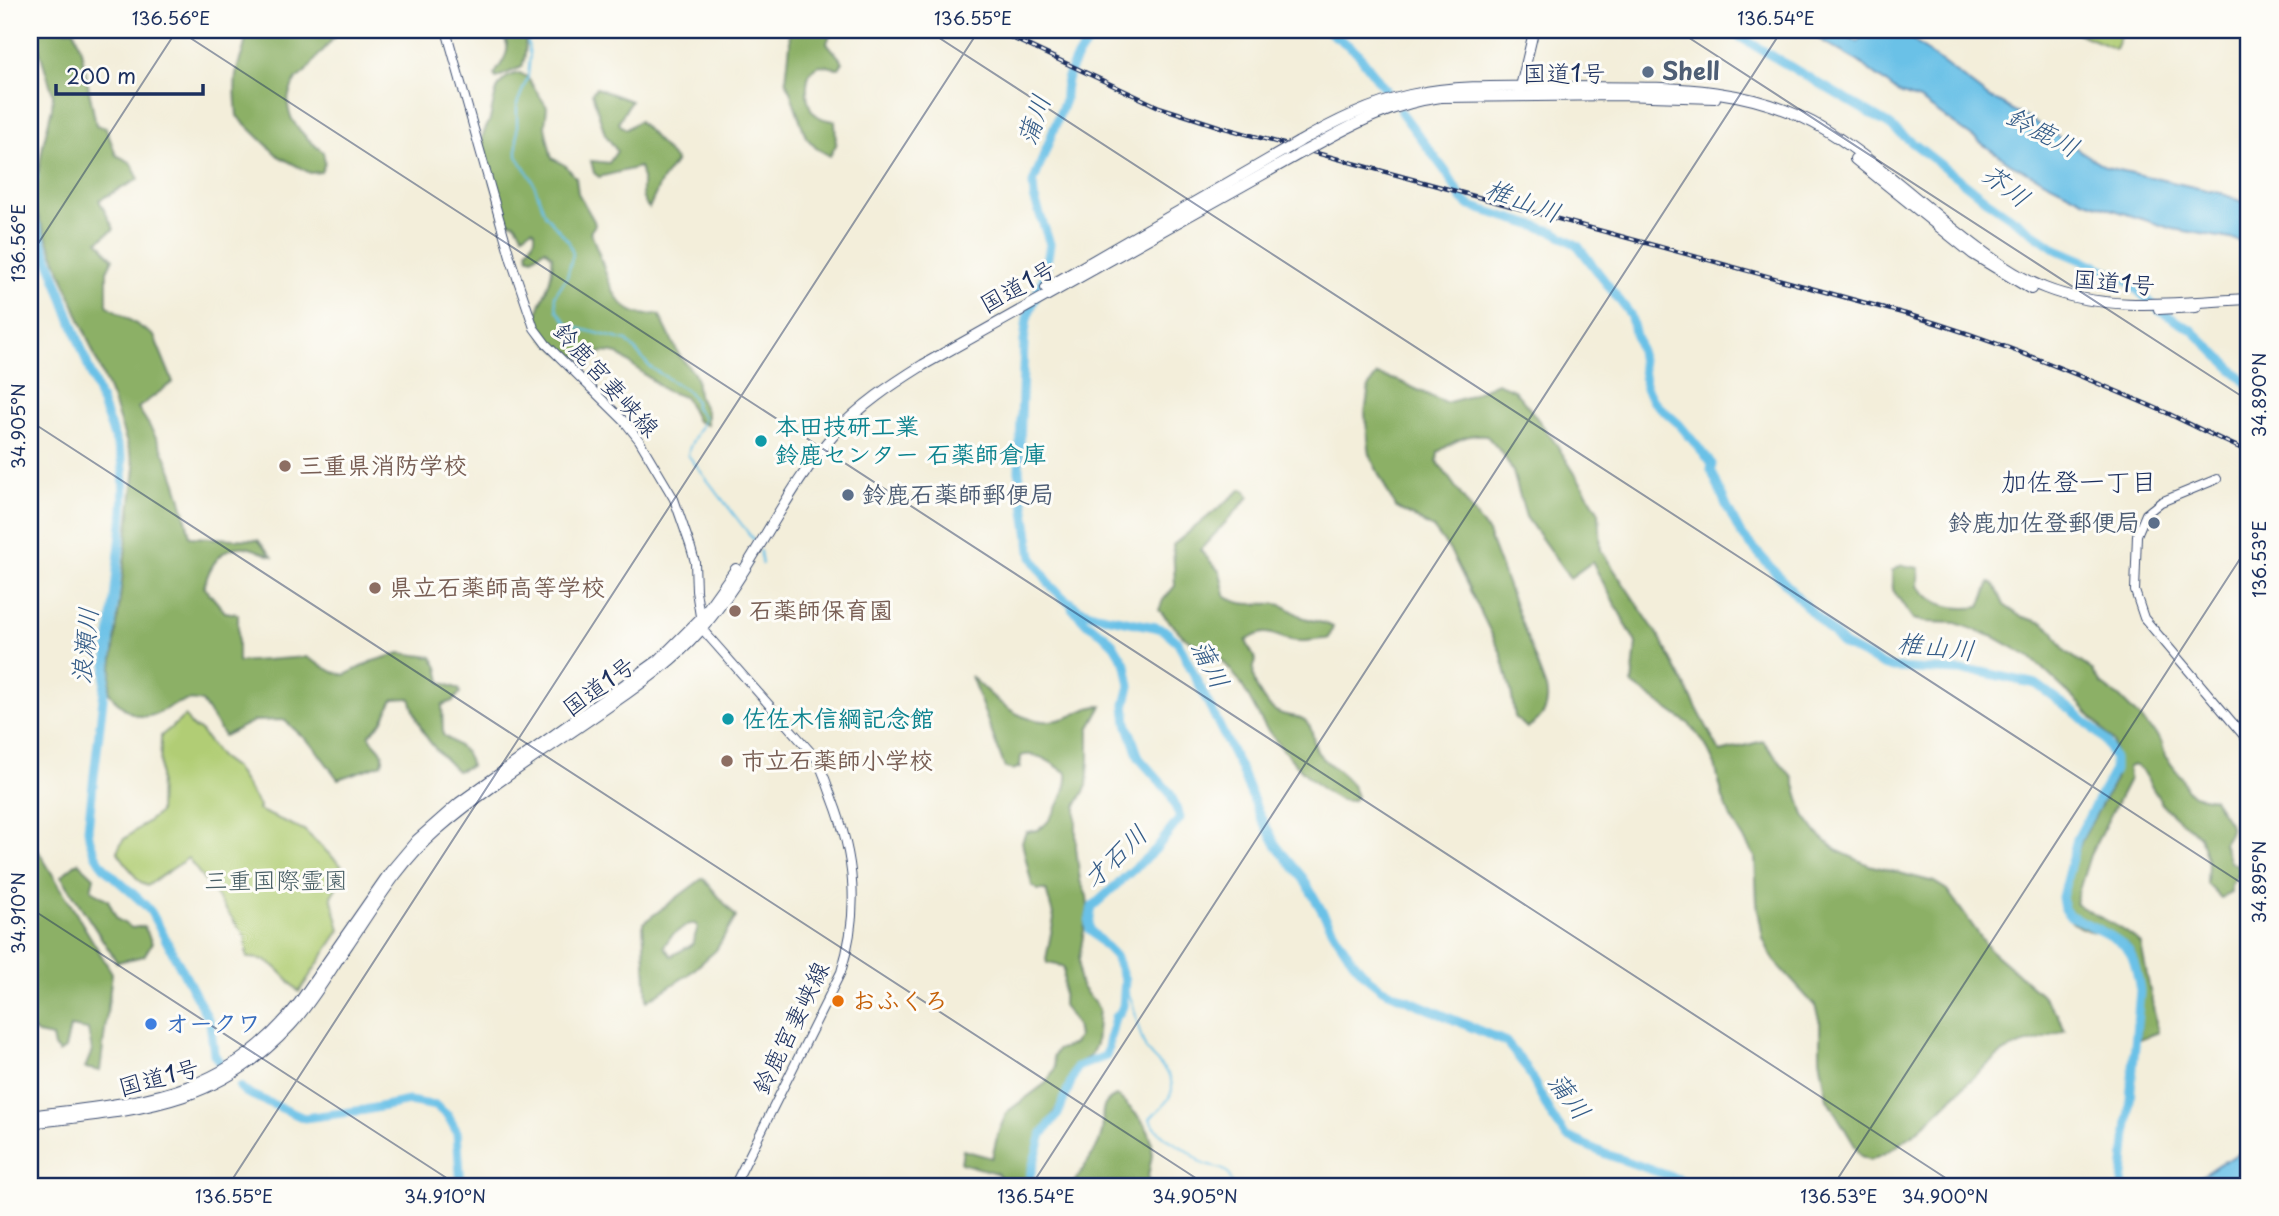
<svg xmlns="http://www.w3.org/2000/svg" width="2279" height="1216" font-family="'Playpen Sans','Klee One',sans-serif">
<rect width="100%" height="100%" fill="#fdfcf7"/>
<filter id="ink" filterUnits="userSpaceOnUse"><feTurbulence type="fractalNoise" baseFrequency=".0143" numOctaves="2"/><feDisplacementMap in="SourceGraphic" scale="14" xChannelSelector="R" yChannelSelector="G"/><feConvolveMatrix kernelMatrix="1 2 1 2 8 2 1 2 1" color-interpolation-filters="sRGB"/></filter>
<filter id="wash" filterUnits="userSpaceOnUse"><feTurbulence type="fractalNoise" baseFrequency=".00686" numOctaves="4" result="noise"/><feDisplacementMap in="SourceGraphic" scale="28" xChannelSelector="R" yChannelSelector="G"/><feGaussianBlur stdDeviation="1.57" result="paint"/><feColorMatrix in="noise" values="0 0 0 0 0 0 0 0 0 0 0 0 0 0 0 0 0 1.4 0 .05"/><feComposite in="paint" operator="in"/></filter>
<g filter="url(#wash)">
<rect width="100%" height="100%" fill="#f3eeda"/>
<g fill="#b1cd74" stroke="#667e69" stroke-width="2">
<path d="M 2070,30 L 2123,30 L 2115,49 Z"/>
<path d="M 185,716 L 193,728 L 199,729 L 220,757 L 235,768 L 259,806 L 258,810 L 304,830 L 347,871 L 331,896 L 340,930 L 299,992 C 282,975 274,957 247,958 L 245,936 L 188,858 L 147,886 L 138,880 L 117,851 L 123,840 L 159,813 L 161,736 Z"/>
</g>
<g fill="#8cb066" stroke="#547062" stroke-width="2" fill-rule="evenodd">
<path d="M 33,30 L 74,30 L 81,50 L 96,125 L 106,128 L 116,155 L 130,162 L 139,179 L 99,200 L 114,229 L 98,241 L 113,259 L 107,271 L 107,305 L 154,336 L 173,382 L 138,408 C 168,452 179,485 190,537 L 258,540 L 272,556 C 263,554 254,548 245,547 C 221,545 209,567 204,587 L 225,612 L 238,614 L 238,662 L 306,657 L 333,672 L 345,675 L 373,661 L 400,653 L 432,657 L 438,667 L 441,682 L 459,689 L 460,693 L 453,701 L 442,705 L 443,735 C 454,743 470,751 470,766 L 457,771 C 431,746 420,734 410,698 L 395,699 L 392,701 L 382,722 L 369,735 C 374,747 387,748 382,764 L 338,779 L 314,747 L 284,720 L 254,721 L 224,736 L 202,702 C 164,691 153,746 109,693 L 135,468 L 112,398 L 33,204 L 43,145 L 52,108 L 53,94 Z"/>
<path d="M 244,30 L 338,30 C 333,41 326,47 318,56 C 315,60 312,65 308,69 C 305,73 300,75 296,80 C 275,111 299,132 323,152 L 325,163 L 321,172 L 310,173 L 278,156 L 237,116 C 236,102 234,88 236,75 C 238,59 249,45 244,30 Z"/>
<path d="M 497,30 L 523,30 C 527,41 526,56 522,67 L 496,78 L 494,75 C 505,59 516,45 497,30 Z"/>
<path d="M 789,30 L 832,30 L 827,43 L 843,62 L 839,68 C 832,69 825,63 817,66 C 803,73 805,103 814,113 C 820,119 827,120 835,121 L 836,145 L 830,156 L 816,148 L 806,137 L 786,80 L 790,44 Z"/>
<path d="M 520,73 L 527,77 L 547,107 L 545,127 L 551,155 L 552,158 L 566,166 L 576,178 L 578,193 L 594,221 L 595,225 L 590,232 C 608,267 609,322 657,314 L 660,316 L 679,355 L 696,376 L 698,395 L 707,413 L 707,425 L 697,421 L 685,397 L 666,391 L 618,354 C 602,349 588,355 573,361 C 503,320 557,304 552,256 L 545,249 L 533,258 L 529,257 L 527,251 L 535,238 L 535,231 L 532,229 L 523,235 L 515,223 L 504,221 C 499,203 482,156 482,140 C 482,133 488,126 490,119 C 495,99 494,76 520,73 Z"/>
<path d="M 596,88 L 631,101 L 619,121 L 620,125 L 626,129 L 639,121 L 676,161 L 661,182 L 649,208 C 636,195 646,181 640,167 L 599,177 L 594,173 L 591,161 L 609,163 L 617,151 L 605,134 L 592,93 Z"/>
<path d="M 1377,375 L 1399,381 L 1445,403 L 1464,398 L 1497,383 L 1514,390 L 1530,409 L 1557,445 L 1599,512 L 1601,550 L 1661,640 L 1720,752 L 1763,741 L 1793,778 L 1804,815 L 1818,834 L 1836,850 L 1869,865 L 1934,882 L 1947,890 L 1990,950 L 2041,994 L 2057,1014 L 2065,1030 C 2045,1042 2019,1041 2000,1055 C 1954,1088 1924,1139 1870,1160 L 1861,1156 L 1827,1099 L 1820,1058 L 1820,1023 L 1815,1006 L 1774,961 L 1763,939 L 1757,903 L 1755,857 L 1731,818 L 1723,798 L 1715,765 L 1705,744 L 1689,724 L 1632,684 L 1636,643 L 1592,562 L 1570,578 L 1526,517 L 1513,472 L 1503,454 L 1486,435 C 1467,433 1453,442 1438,452 L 1437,461 L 1488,533 L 1546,688 C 1550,707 1544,718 1527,728 L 1515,717 L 1511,691 L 1501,653 L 1451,552 L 1433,528 L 1395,507 L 1370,456 L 1365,414 L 1369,386 Z"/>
<path d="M 1242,489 L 1246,491 L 1249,497 L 1200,550 L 1220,572 L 1225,595 C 1243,609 1257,602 1277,604 C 1286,605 1294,613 1302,617 C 1312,621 1323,622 1333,627 L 1329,638 L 1326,639 C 1316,639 1307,642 1298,641 C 1273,639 1270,624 1246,641 L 1256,661 C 1247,679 1264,708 1282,714 C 1291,717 1300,715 1307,722 C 1315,731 1312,744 1318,753 C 1331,769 1351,775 1357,797 C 1337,818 1281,748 1269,732 C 1257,716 1250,697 1239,681 C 1230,668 1218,655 1205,646 L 1201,648 L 1182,635 L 1159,610 L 1163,600 L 1175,586 L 1173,545 Z"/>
<path d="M 1902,565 L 1919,568 L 1918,586 C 1935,607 1954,610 1980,607 L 1990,583 L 1995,585 L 2004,605 L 2020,616 L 2043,623 L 2053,631 L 2065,651 L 2092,670 L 2101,684 L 2120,698 L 2157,736 L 2162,743 L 2165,756 L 2182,778 L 2186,789 L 2193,795 L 2213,799 L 2229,823 L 2231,830 L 2223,843 L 2230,862 L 2238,865 L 2240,872 L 2231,885 L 2231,893 L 2221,898 L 2207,884 L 2208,862 L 2200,836 L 2174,816 L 2162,804 L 2141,769 L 2134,765 L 2128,767 L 2129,779 L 2090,855 L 2075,903 C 2097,918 2122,925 2141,944 L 2158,1032 L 2140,1039 C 2140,1016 2145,966 2131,948 C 2113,923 2062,946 2062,892 L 2082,840 L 2115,780 L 2117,765 L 2113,742 L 2080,704 L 2030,657 L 1994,637 L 1956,623 L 1925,622 L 1913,619 L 1893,590 L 1892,571 Z"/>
<path d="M 971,676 C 997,702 1026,731 1066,718 C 1078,714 1089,705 1102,706 L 1089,729 L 1089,760 L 1087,786 L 1076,806 L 1076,847 L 1080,881 L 1087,896 L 1088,908 L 1079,959 L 1079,979 L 1081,986 L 1099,1009 L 1096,1044 L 1091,1055 L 1076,1066 L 1061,1101 L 1037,1140 L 1027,1186 L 996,1186 L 999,1183 L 999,1175 L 996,1173 L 961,1163 L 963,1150 L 992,1158 L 998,1133 L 1007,1112 L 1046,1083 L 1055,1068 L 1053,1057 L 1057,1050 L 1074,1044 L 1078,1037 L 1076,1025 L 1063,1005 L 1064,968 L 1062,966 L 1047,963 L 1046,959 L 1054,918 L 1046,890 L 1038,890 L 1032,886 L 1022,842 L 1026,832 C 1028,832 1037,830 1038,830 C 1053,822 1069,788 1067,773 C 1054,765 1037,750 1021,756 L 1020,767 L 1013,770 L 1005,768 Z"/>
<path d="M 30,801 L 32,806 L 36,847 L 112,973 L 100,1071 L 85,1068 L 92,1051 L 88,1030 L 70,1027 L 65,1049 L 59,1053 L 54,1047 L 52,1037 L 38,1034 L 30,1028 Z"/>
<path d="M 78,862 L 94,877 L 91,890 L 108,900 L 117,919 L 132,928 L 144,926 L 152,943 L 144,956 L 117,962 L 61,876 Z"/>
<path d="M 703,878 L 736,917 L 716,950 L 689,974 L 647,1001 L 643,923 ZM 689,924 L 695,924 L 698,927 L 692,945 L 671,956 L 664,946 L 672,935 Z"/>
<path d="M 1116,1096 L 1120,1098 C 1136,1114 1155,1129 1152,1154 C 1151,1167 1147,1170 1148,1186 L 1072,1186 C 1080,1172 1097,1152 1101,1136 C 1107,1119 1094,1107 1116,1096 Z"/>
</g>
<g fill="#6ac1e7" stroke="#4278a2" stroke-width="2">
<path d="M 1803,30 L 1835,30 L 1858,42 L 1863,35 L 1853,30 L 1909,30 L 1915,42 L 1987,96 L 2035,122 L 2106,167 L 2220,193 L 2249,204 L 2249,242 L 2173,229 L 2083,200 L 2011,164 L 1920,100 L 1899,93 L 1859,62 Z"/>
<path d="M 2249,1148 L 2249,1186 L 2187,1186 L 2221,1163 Z"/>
</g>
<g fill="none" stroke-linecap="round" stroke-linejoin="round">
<g stroke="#6ac1e7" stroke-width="2">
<path d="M 526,30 L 530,56 L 528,77 L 517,104 L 517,156 L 532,179 L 545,214 L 569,242 L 573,254 L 567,277 L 555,295 L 557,310 L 570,326 L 627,341 L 650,367 L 689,392 L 695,401 L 695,407 L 704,418 C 700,432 689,442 688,455 L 756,543"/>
<path d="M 760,551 L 762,564"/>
<path d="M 1125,987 C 1137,1005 1136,1030 1146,1049 C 1154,1063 1173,1070 1172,1089 C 1171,1101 1158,1109 1150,1119 C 1157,1135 1173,1142 1188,1151 C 1193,1154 1196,1158 1200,1162 C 1212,1171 1230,1162 1232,1186"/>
</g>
<g stroke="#6ac1e7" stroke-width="9">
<path d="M 1097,30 C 1081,50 1063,72 1065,100 L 1033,183 L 1034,197 L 1050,244 L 1045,274 L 1027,318 L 1024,342 L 1019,471 L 1032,557 L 1051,586 L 1065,599 L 1079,609 L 1096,615 L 1155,627 L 1164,630 L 1178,642 L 1240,768 L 1260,816 L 1278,848 L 1303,878 L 1337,937 L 1353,961 L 1368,978 L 1382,989 L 1506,1042 L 1526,1067 L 1551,1115 L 1566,1136 L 1603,1153 L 1698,1186"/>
<path d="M 1327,30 L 1356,51 L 1385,89"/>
<path d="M 1728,30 L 1888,124 L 1989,202 L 2056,249 L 2124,278 L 2160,311 L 2192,330 L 2249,385"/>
<path d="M 1401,112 L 1446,172 L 1462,199 L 1470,206 L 1555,232 L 1578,246 L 1630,314 L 1640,350 L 1646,388 L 1653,401 L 1679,424 L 1712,464 L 1711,470 L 1727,507 L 1741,534 L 1804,604 L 1844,645 L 1883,665 L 1893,668 L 1981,672 L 2036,684 L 2077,714 L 2105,740 L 2114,759 L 2114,770 L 2077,839 L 2062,897 L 2064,909 L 2069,915 C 2085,924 2122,937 2130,953 C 2136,963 2138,979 2140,991 L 2122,1186"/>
<path d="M 30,156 L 34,177 L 30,187"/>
<path d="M 30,209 L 122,458 C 127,498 120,540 116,580 C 108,663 97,746 88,829 C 92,872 126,881 151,912 L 210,1022 L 214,1054 L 219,1062"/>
<path d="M 240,1087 L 247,1093 L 304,1118 L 365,1110 L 409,1101 L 436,1106 L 448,1116 L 457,1132 L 461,1186"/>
<path d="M 1027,1186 L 1042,1134 L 1058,1114 L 1077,1067 L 1106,1056 L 1115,1017 L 1120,1013 L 1123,1006 L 1125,980 L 1115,956 L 1090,930 L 1089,923 L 1092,907 L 1155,850 L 1180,818 L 1170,793 L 1139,758 L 1127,723 L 1125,705 L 1130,686 L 1126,665 L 1114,645 L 1102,633 L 1087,624 L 1072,608"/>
</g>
</g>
</g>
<g filter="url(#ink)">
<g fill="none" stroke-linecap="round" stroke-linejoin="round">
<defs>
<g id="secondary">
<path d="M 446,30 L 511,260 L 534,328 L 546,344 L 624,421 L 639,440 L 674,499 L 690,545 L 695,562 L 696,591 L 702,629 L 816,758 C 823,771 827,784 832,798 C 855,857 860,912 841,972 L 734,1186"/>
<path d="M 2217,479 L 2161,502 L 2146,514 L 2137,535 L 2135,591 L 2144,618 L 2249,742"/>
</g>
<path id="primary" d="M 1519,93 L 1534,30"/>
<g id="highway">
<path d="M 1299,142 C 1334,122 1370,104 1410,95 C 1460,84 1513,87 1564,87 C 1654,88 1746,81 1826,130 C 1874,160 1916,199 1960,234 C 1986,254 2013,276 2045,288 C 2108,313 2183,302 2249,299"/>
<path d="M 1314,146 C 1355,123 1394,103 1441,97 L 1619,95 L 1715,98"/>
<path d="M 1855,159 L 1973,254 L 2031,289"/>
<path d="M 1046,288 L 1285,150"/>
<path d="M 2159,309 L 2196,307"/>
<path d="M 30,1116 C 140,1101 225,1099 299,1003 L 390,872 L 417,840 L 459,803 L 659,660 L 701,618 L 736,569"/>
<path d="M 30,1123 C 133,1110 215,1108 290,1026 C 312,1002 329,972 347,946 C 374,906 399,863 436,831 C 492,782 558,743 619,699 C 647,679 675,659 698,633 C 752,572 782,493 836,432 C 861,405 891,385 923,365 L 1299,154"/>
</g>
</defs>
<use href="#secondary" stroke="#3b4c71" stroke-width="10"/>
<use href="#primary" stroke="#3b4c71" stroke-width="11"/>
<use href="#highway" stroke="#3b4c71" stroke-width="12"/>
<use href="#secondary" stroke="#fff" stroke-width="8"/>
<use href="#primary" stroke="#fff" stroke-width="9"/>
<use href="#highway" stroke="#fff" stroke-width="10"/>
<defs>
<path id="rail" d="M 995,30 L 1159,107 L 1221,127 L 1906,314 C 1996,340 2082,376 2167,413 C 2194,426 2221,440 2249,452"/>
</defs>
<use href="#rail" stroke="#1b2f5e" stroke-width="4.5"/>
<use href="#rail" stroke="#fdfcf7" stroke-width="2" stroke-dasharray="5" stroke-linecap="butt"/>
<defs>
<g id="highway-bridge">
<path d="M 1285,150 L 1299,142"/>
<path d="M 1299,154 L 1314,146"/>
</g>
</defs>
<use href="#highway-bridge" stroke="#3b4c71" stroke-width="12" stroke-linecap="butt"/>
<use href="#highway-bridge" stroke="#fff" stroke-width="10"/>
</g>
</g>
<path fill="none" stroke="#1b2f5e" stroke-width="2" stroke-opacity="0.45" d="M 178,30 L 1958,1186M 927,30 L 2249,888M 1677,30 L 2249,401M 30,256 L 177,30M 30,421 L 1208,1186M 30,908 L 459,1186M 228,1186 L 979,30M 1031,1186 L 1782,30M 1833,1186 L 2249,545"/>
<g fill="#5c6f8a" stroke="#fdfcf7" stroke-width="2.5">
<circle cx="1648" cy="72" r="7"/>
<circle cx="848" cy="495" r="7"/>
<circle cx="2154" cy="523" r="7"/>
</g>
<g fill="#0f9aa8" stroke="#fdfcf7" stroke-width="2.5">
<circle cx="761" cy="441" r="7"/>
<circle cx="728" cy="719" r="7"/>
</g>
<g fill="#8d6e63" stroke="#fdfcf7" stroke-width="2.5">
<circle cx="285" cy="466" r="7"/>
<circle cx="375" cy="588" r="7"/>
<circle cx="735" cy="611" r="7"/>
<circle cx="727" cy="761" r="7"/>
</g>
<circle fill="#e8710a" stroke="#fdfcf7" stroke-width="2.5" cx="838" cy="1001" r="7"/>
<circle fill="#3f7fe0" stroke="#fdfcf7" stroke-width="2.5" cx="151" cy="1024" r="7"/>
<g text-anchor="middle" stroke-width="6" stroke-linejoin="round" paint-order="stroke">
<g font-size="24" font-weight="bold" fill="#4e5e75" stroke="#fdfcf7" text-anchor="start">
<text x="1662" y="80">Shell</text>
<text x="862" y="503">鈴鹿石薬師郵便局</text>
<text x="2140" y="531" text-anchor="end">鈴鹿加佐登郵便局</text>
</g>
<g font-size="24" fill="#1b2f5e" stroke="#fdfcf7">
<text x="1564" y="82">国道1号</text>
<text transform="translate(2114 283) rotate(5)" y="8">国道1号</text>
<text transform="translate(1018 287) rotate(-29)" y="8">国道1号</text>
<text transform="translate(606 380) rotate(48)" y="8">鈴鹿宮妻峡線</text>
<text transform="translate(599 687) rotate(-36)" y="8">国道1号</text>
<text transform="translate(791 1028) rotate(-64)" y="8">鈴鹿宮妻峡線</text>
<text transform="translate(159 1078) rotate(-15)" y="8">国道1号</text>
</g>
<g font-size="24" font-weight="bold" fill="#0d838f" stroke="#fdfcf7" text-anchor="start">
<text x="775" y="435">本田技研工業<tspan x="775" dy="28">鈴鹿センター 石薬師倉庫</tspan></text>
<text x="742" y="727">佐佐木信綱記念館</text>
</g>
<g font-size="24" font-weight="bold" fill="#785e54" stroke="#fdfcf7" text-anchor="start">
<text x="299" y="474">三重県消防学校</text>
<text x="389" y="596">県立石薬師高等学校</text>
<text x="749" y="619">石薬師保育園</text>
<text x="741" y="769">市立石薬師小学校</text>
</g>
<g font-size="24" fill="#485e65" stroke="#fdfcf7">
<text x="276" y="889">三重国際霊園</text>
</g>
<g font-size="24" font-weight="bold" fill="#c56008" stroke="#fdfcf7" text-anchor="start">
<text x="852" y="1009">おふくろ</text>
</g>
<g font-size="24" font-weight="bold" fill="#366cbe" stroke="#fdfcf7" text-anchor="start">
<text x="165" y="1032">オークワ</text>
</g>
<g font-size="26" font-style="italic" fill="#335b87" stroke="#fdfcf7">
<text transform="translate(1034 120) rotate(-71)" y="9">蒲川</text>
<text transform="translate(2043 132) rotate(28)" y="9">鈴鹿川</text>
<text transform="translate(2006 186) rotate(37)" y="9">芥川</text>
<text transform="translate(1523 201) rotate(20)" y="9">椎山川</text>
<text transform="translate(85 646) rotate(-84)" y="9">浪瀬川</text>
<text transform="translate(1936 647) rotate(6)" y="9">椎山川</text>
<text transform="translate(1210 664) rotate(63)" y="9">蒲川</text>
<text transform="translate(1115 857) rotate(-44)" y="9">才石川</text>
<text transform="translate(1569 1096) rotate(53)" y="9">蒲川</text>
</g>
<g font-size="26" fill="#1b2f5e" stroke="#fdfcf7">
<text x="2079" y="491">加佐登一丁目</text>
</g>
</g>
<rect width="2279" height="1216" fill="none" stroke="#fdfcf7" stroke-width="77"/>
<path d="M56 84v10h147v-10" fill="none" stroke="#1b2f5e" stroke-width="3.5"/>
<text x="66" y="84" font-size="21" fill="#1b2f5e" stroke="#fdfcf7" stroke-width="5" paint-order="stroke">200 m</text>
<rect x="38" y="38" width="2202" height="1140" fill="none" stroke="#1b2f5e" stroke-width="2.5"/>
<g font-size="18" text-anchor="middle" fill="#1b2f5e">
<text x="171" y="25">136.56°E</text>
<text x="973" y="25">136.55°E</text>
<text x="1776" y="25">136.54°E</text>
<text transform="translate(19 243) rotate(-90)" y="6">136.56°E</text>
<text transform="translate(2260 395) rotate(-90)" y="6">34.890°N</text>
<text transform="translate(19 426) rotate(-90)" y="6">34.905°N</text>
<text transform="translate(2260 559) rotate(-90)" y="6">136.53°E</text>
<text transform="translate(2260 882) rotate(-90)" y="6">34.895°N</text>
<text transform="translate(19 913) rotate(-90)" y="6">34.910°N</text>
<text x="234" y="1203">136.55°E</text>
<text x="445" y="1203">34.910°N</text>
<text x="1036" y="1203">136.54°E</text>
<text x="1195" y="1203">34.905°N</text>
<text x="1839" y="1203">136.53°E</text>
<text x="1945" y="1203">34.900°N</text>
</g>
</svg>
